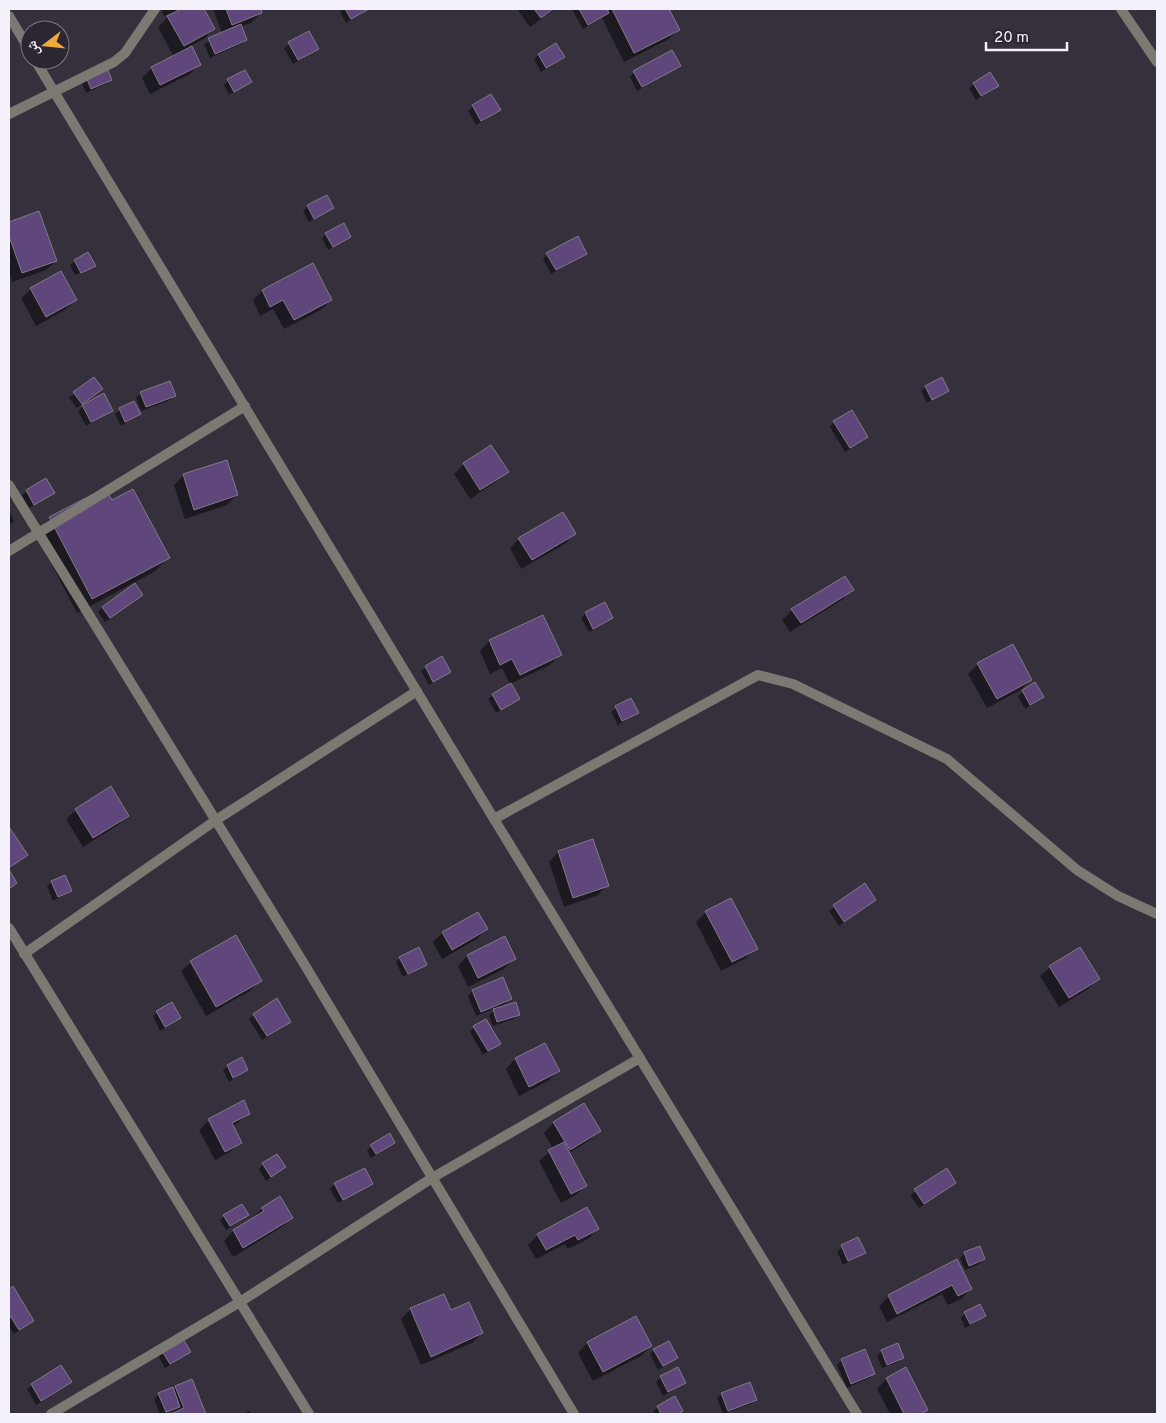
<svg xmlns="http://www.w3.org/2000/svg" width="1166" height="1423" font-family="Overpass,'Noto Naskh Arabic',sans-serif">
<rect width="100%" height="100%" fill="#36303d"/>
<g fill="#0007">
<path d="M 161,9 L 179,9 L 176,13 L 183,9 L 202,9 L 213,29 L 204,39 L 190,46 L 200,64 L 190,74 L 150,94 L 142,78 L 152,68 L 174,57 L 158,27 L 172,13 L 164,16 Z"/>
<path d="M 213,9 L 259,9 L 261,13 L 251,23 L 240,27 L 246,39 L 241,44 L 210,58 L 204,44 L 222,33 Z"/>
<path d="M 343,9 L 368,9 L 346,23 L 340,12 Z"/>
<path d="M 517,9 L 555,9 L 530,27 Z"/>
<path d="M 572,9 L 668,9 L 678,30 L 669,39 L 624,62 L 602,18 L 583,29 Z"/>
<path d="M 308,32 L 317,49 L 293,64 L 284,48 Z"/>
<path d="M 538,55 L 563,57 L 541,72 L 534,59 Z"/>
<path d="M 680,66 L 637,91 L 630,77 L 634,72 Z"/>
<path d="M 80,78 L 111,79 L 106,84 L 86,93 Z"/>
<path d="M 228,81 L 250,81 L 229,95 L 224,85 Z"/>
<path d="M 974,84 L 997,86 L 976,100 L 969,88 Z"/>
<path d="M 473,106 L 499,109 L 476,125 L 468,111 Z"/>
<path d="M 308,206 L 332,208 L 309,222 L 303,211 Z"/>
<path d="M 39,213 L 56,261 L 46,270 L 12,282 L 9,272 L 9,223 Z"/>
<path d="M 326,234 L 349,237 L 328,250 L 322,238 Z"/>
<path d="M 586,253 L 551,274 L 543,259 L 547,254 Z"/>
<path d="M 75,261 L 94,266 L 75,275 L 70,265 Z"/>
<path d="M 31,289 L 75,300 L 65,310 L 36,326 L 21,298 Z"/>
<path d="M 262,291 L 331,300 L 321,310 L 284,329 L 273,309 L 260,316 L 253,300 Z"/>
<path d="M 94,379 L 97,393 L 77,408 L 69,398 Z"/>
<path d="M 926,387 L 948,391 L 927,403 L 921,391 Z"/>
<path d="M 141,393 L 175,395 L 170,400 L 141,411 L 136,398 Z"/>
<path d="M 133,402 L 139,414 L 121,426 L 115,414 Z"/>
<path d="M 83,406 L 112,410 L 86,426 L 78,411 Z"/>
<path d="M 834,422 L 867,437 L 845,452 L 830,427 Z"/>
<path d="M 226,461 L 237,495 L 227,505 L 185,519 L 174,485 L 183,476 Z"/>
<path d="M 464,464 L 507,471 L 497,481 L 470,499 L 454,474 Z"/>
<path d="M 105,489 L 111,502 L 168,558 L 154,572 L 77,613 L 35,533 L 50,518 Z"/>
<path d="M 27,491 L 53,493 L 29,508 L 22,495 Z"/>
<path d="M 9,511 L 14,521 L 9,526 Z"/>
<path d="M 574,534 L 565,544 L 521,569 L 510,548 L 519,539 Z"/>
<path d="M 852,590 L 842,600 L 790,632 L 782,620 L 792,610 Z"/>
<path d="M 137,599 L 105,622 L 98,612 L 102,608 Z"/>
<path d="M 586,613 L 612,618 L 589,632 L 581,618 Z"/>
<path d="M 542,617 L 560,655 L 550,665 L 510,684 L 502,668 L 490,674 L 480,651 L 489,641 Z"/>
<path d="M 442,658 L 449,672 L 429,685 L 421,671 Z"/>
<path d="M 978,664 L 1030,680 L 1021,690 L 987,708 L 968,674 Z"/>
<path d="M 1035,684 L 1042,697 L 1025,709 L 1018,696 Z"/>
<path d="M 493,695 L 518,699 L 496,713 L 488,699 Z"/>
<path d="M 630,699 L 637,712 L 618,725 L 611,712 Z"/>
<path d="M 76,810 L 128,816 L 118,825 L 83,847 L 66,819 Z"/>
<path d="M 9,829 L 26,855 L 9,870 Z"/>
<path d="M 592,841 L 607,885 L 598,895 L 564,907 L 549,862 L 558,852 Z"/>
<path d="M 52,882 L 70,891 L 53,901 L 47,886 Z"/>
<path d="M 865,885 L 875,900 L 839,926 L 829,911 Z"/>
<path d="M 706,912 L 756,948 L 746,958 L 721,971 L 696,922 Z"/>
<path d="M 478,913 L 486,929 L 477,939 L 442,959 L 433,942 L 442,933 Z"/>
<path d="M 504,938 L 514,959 L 504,969 L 468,987 L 458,966 L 467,956 Z"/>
<path d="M 400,958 L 425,964 L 403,977 L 396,962 Z"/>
<path d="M 191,962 L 260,981 L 250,991 L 206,1016 L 181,971 Z"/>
<path d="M 1050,967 L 1098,979 L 1088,989 L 1059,1007 L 1040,976 Z"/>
<path d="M 502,979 L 510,999 L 502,1007 L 518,1015 L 514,1019 L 493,1026 L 489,1015 L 496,1008 L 476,1016 L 468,996 L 472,991 Z"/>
<path d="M 157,1012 L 179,1018 L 160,1031 L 153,1016 Z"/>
<path d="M 254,1015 L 290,1022 L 262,1040 L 249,1019 Z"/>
<path d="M 474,1027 L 499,1043 L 483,1055 L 470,1032 Z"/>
<path d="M 545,1044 L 558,1071 L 548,1081 L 519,1096 L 506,1069 L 515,1059 Z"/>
<path d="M 228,1066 L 247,1070 L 229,1082 L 223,1070 Z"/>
<path d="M 584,1104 L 600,1130 L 590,1140 L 569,1153 L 586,1185 L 576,1195 L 561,1203 L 539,1161 L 553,1149 L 544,1133 L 553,1123 Z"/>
<path d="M 249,1114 L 232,1127 L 240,1143 L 230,1152 L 215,1160 L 199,1130 L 209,1120 Z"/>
<path d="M 394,1142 L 371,1158 L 367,1151 L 371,1146 Z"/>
<path d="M 263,1164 L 284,1167 L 266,1181 L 259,1169 Z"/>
<path d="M 946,1170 L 955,1183 L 919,1208 L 910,1195 Z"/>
<path d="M 335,1184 L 371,1184 L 338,1203 L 330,1189 Z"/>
<path d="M 262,1208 L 292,1218 L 282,1227 L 233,1257 L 224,1241 L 233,1231 L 253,1219 Z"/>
<path d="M 587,1209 L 597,1229 L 588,1239 L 568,1249 L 565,1244 L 536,1259 L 528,1245 L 538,1235 Z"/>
<path d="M 247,1215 L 226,1230 L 220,1220 L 224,1216 Z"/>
<path d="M 858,1239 L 864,1253 L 843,1265 L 837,1251 Z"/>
<path d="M 965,1253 L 984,1259 L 979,1264 L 965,1270 L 960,1258 Z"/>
<path d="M 957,1261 L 971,1289 L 961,1299 L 948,1305 L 942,1294 L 887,1322 L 879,1306 L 889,1296 Z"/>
<path d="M 13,1288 L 33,1321 L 14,1334 L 9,1326 L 9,1290 Z"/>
<path d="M 443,1295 L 451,1312 L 482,1333 L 472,1343 L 421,1365 L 401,1319 L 410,1310 Z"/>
<path d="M 965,1313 L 985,1316 L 965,1328 L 961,1318 Z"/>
<path d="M 635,1317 L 651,1346 L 641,1356 L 593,1381 L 578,1353 L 587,1343 Z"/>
<path d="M 654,1350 L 676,1358 L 658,1370 L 650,1354 Z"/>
<path d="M 882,1351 L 902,1358 L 898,1362 L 882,1368 L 877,1356 Z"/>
<path d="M 163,1352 L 189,1352 L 165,1368 L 159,1357 Z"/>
<path d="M 842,1360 L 873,1374 L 869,1378 L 847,1388 L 837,1365 Z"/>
<path d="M 905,1369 L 927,1410 L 922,1414 L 890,1414 L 877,1389 L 886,1379 Z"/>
<path d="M 661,1377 L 685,1383 L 663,1396 L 656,1382 Z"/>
<path d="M 191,1381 L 205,1414 L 172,1414 L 176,1410 L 160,1414 L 154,1399 L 159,1394 L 173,1390 Z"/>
<path d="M 70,1382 L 36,1405 L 27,1389 L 32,1385 Z"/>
<path d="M 722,1394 L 755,1400 L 751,1404 L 723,1414 L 717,1398 Z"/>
<path d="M 658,1407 L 682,1411 L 679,1414 L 655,1414 L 653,1412 Z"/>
<path d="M 250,1411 L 251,1414 L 242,1414 Z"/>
</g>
<g fill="#60477b" stroke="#807988">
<path d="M 181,9 L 204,9 L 215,29 L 184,46 L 167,16 Z"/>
<path d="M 226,9 L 261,9 L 262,13 L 232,25 Z"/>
<path d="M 345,9 L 369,9 L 351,19 Z"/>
<path d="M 534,9 L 553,9 L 541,18 Z"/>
<path d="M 579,9 L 607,9 L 609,13 L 588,25 Z"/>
<path d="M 612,9 L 669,9 L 680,30 L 634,53 Z"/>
<path d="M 241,24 L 247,40 L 215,54 L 208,38 Z"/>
<path d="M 309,31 L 319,49 L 298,60 L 288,42 Z"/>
<path d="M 556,43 L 565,57 L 546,68 L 538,54 Z"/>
<path d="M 192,46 L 201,65 L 160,85 L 151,67 Z"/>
<path d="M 672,50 L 681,66 L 642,87 L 633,71 Z"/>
<path d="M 105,63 L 112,80 L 91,89 L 84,72 Z"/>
<path d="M 245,70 L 252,82 L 234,92 L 227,79 Z"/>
<path d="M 990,72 L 999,86 L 981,96 L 973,83 Z"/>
<path d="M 491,94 L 501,110 L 481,121 L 472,105 Z"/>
<path d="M 327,195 L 334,208 L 314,219 L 307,205 Z"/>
<path d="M 39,211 L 57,261 L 22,273 L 9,236 L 9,222 Z"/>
<path d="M 344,223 L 351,237 L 333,247 L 325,233 Z"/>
<path d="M 578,236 L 587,254 L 556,270 L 546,253 Z"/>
<path d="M 88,252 L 96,266 L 81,273 L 74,260 Z"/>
<path d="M 313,263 L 332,300 L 294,320 L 283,300 L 270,307 L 262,290 Z"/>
<path d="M 61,271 L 77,300 L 46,317 L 30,288 Z"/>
<path d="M 94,377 L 103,389 L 82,404 L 73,392 Z"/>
<path d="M 942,377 L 949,391 L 932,400 L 925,386 Z"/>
<path d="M 170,381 L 176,396 L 146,407 L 140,392 Z"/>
<path d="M 104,393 L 113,411 L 91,422 L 82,405 Z"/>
<path d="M 134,401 L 141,414 L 125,422 L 119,408 Z"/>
<path d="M 852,410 L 868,437 L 850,448 L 833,421 Z"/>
<path d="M 491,445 L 509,472 L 480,490 L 463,463 Z"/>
<path d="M 227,460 L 238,495 L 194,510 L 183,474 Z"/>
<path d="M 46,478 L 55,493 L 34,505 L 26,490 Z"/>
<path d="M 105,488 L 112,500 L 133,489 L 170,558 L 92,599 L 49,517 Z"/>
<path d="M 563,512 L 576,534 L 532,560 L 518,538 Z"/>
<path d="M 845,576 L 854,590 L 801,623 L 791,609 Z"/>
<path d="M 135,583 L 143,595 L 110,618 L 102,607 Z"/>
<path d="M 605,602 L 613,618 L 593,629 L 585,612 Z"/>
<path d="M 543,615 L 562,655 L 520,675 L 512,659 L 500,665 L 489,640 Z"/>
<path d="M 1013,644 L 1032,680 L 997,699 L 977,663 Z"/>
<path d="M 442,656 L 451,672 L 433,682 L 425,666 Z"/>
<path d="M 1035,682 L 1044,697 L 1030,705 L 1022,690 Z"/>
<path d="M 511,683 L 520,699 L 501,710 L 492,694 Z"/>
<path d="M 631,698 L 639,713 L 622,721 L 615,706 Z"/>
<path d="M 111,786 L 129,816 L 93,838 L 75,809 Z"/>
<path d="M 9,827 L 28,855 L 9,868 Z"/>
<path d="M 593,839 L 609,886 L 573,898 L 558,851 Z"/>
<path d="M 9,870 L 17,883 L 9,889 Z"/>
<path d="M 65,875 L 72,891 L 58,897 L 51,881 Z"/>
<path d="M 865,883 L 876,900 L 844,922 L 833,905 Z"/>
<path d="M 731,898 L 758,949 L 732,962 L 705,911 Z"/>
<path d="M 478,912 L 488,929 L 452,950 L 442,932 Z"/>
<path d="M 236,935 L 262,981 L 216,1007 L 190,961 Z"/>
<path d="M 505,936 L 516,959 L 478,978 L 467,955 Z"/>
<path d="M 419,947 L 427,965 L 408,974 L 399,957 Z"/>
<path d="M 1080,947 L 1100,979 L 1069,998 L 1049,966 Z"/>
<path d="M 503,977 L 512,999 L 481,1012 L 472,990 Z"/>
<path d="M 277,998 L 291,1022 L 267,1036 L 253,1014 Z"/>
<path d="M 172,1002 L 181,1018 L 165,1027 L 156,1011 Z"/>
<path d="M 516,1002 L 520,1015 L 497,1022 L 493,1009 Z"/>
<path d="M 486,1019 L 501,1044 L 488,1051 L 473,1026 Z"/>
<path d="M 545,1043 L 560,1071 L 529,1087 L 515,1058 Z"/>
<path d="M 242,1057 L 248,1070 L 233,1078 L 227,1065 Z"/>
<path d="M 244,1100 L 250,1114 L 232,1123 L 242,1143 L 225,1152 L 208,1119 Z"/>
<path d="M 584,1103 L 601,1131 L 570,1150 L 553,1122 Z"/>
<path d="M 390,1133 L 395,1143 L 376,1154 L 370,1145 Z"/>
<path d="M 564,1142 L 587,1186 L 571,1194 L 548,1150 Z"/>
<path d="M 277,1154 L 286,1167 L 271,1177 L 262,1163 Z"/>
<path d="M 365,1168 L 373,1184 L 343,1200 L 334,1183 Z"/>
<path d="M 947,1168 L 956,1183 L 924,1204 L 914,1189 Z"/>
<path d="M 280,1196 L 293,1218 L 243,1248 L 233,1230 L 264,1211 L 261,1208 Z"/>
<path d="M 242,1204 L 249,1215 L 230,1226 L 223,1215 Z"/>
<path d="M 587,1207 L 599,1229 L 578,1240 L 575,1235 L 546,1250 L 537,1234 Z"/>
<path d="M 858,1237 L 866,1253 L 848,1261 L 841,1245 Z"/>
<path d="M 980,1246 L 985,1259 L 969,1266 L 964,1252 Z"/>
<path d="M 957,1259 L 972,1289 L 958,1296 L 952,1285 L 897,1314 L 888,1295 Z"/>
<path d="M 13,1286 L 34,1321 L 19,1330 L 9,1314 L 9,1289 Z"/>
<path d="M 444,1294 L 451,1310 L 469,1302 L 483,1333 L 431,1357 L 410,1308 Z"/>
<path d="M 980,1304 L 986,1316 L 970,1324 L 964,1312 Z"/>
<path d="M 636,1316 L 652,1346 L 603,1372 L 587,1342 Z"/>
<path d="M 183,1339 L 191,1352 L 170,1364 L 162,1351 Z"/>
<path d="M 669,1341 L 678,1358 L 663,1366 L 653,1349 Z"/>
<path d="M 898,1343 L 904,1358 L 887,1365 L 881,1350 Z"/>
<path d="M 865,1349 L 875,1374 L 851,1384 L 841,1359 Z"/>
<path d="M 61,1365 L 72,1382 L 41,1401 L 31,1384 Z"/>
<path d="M 678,1367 L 686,1383 L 668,1392 L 660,1376 Z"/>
<path d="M 906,1367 L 928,1410 L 921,1414 L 904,1414 L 886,1378 Z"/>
<path d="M 192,1379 L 206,1414 L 171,1414 L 184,1408 L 175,1386 Z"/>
<path d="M 750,1382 L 757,1400 L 728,1411 L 721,1393 Z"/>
<path d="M 173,1387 L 180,1407 L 166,1412 L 158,1393 Z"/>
<path d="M 675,1396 L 683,1411 L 678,1414 L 661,1414 L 657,1406 Z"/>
</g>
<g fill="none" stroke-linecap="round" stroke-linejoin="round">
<g stroke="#7c7872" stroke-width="10">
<path d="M 1121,9 L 1157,62"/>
<path d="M 9,16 L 30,51"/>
<path d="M 35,60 L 494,819 L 857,1414"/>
<path d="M 9,114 L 114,62 L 125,53 L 155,9"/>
<path d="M 9,485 L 303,962 L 574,1414"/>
<path d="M 9,551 L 245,406"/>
<path d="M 494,819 L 758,675 L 793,684 L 947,759 L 1077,870 L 1118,896 L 1157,914"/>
<path d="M 9,928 L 309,1414"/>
<path d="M 24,954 L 216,820 L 417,691"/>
<path d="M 51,1414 L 240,1302 L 432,1178 L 640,1058"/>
</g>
</g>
<rect width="1166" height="1423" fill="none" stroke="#f5f1fa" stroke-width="20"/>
<g transform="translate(45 45) rotate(254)"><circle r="24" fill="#2c2633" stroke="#7c7783"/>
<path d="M0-4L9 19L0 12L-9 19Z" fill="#ebaa39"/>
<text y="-8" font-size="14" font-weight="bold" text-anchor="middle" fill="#f5f1fa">ش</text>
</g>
<path d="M986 42v8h81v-8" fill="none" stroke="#f5f1fa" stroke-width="2.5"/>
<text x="994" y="42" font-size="15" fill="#f5f1fa" stroke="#2c2633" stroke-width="4" paint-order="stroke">20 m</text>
</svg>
